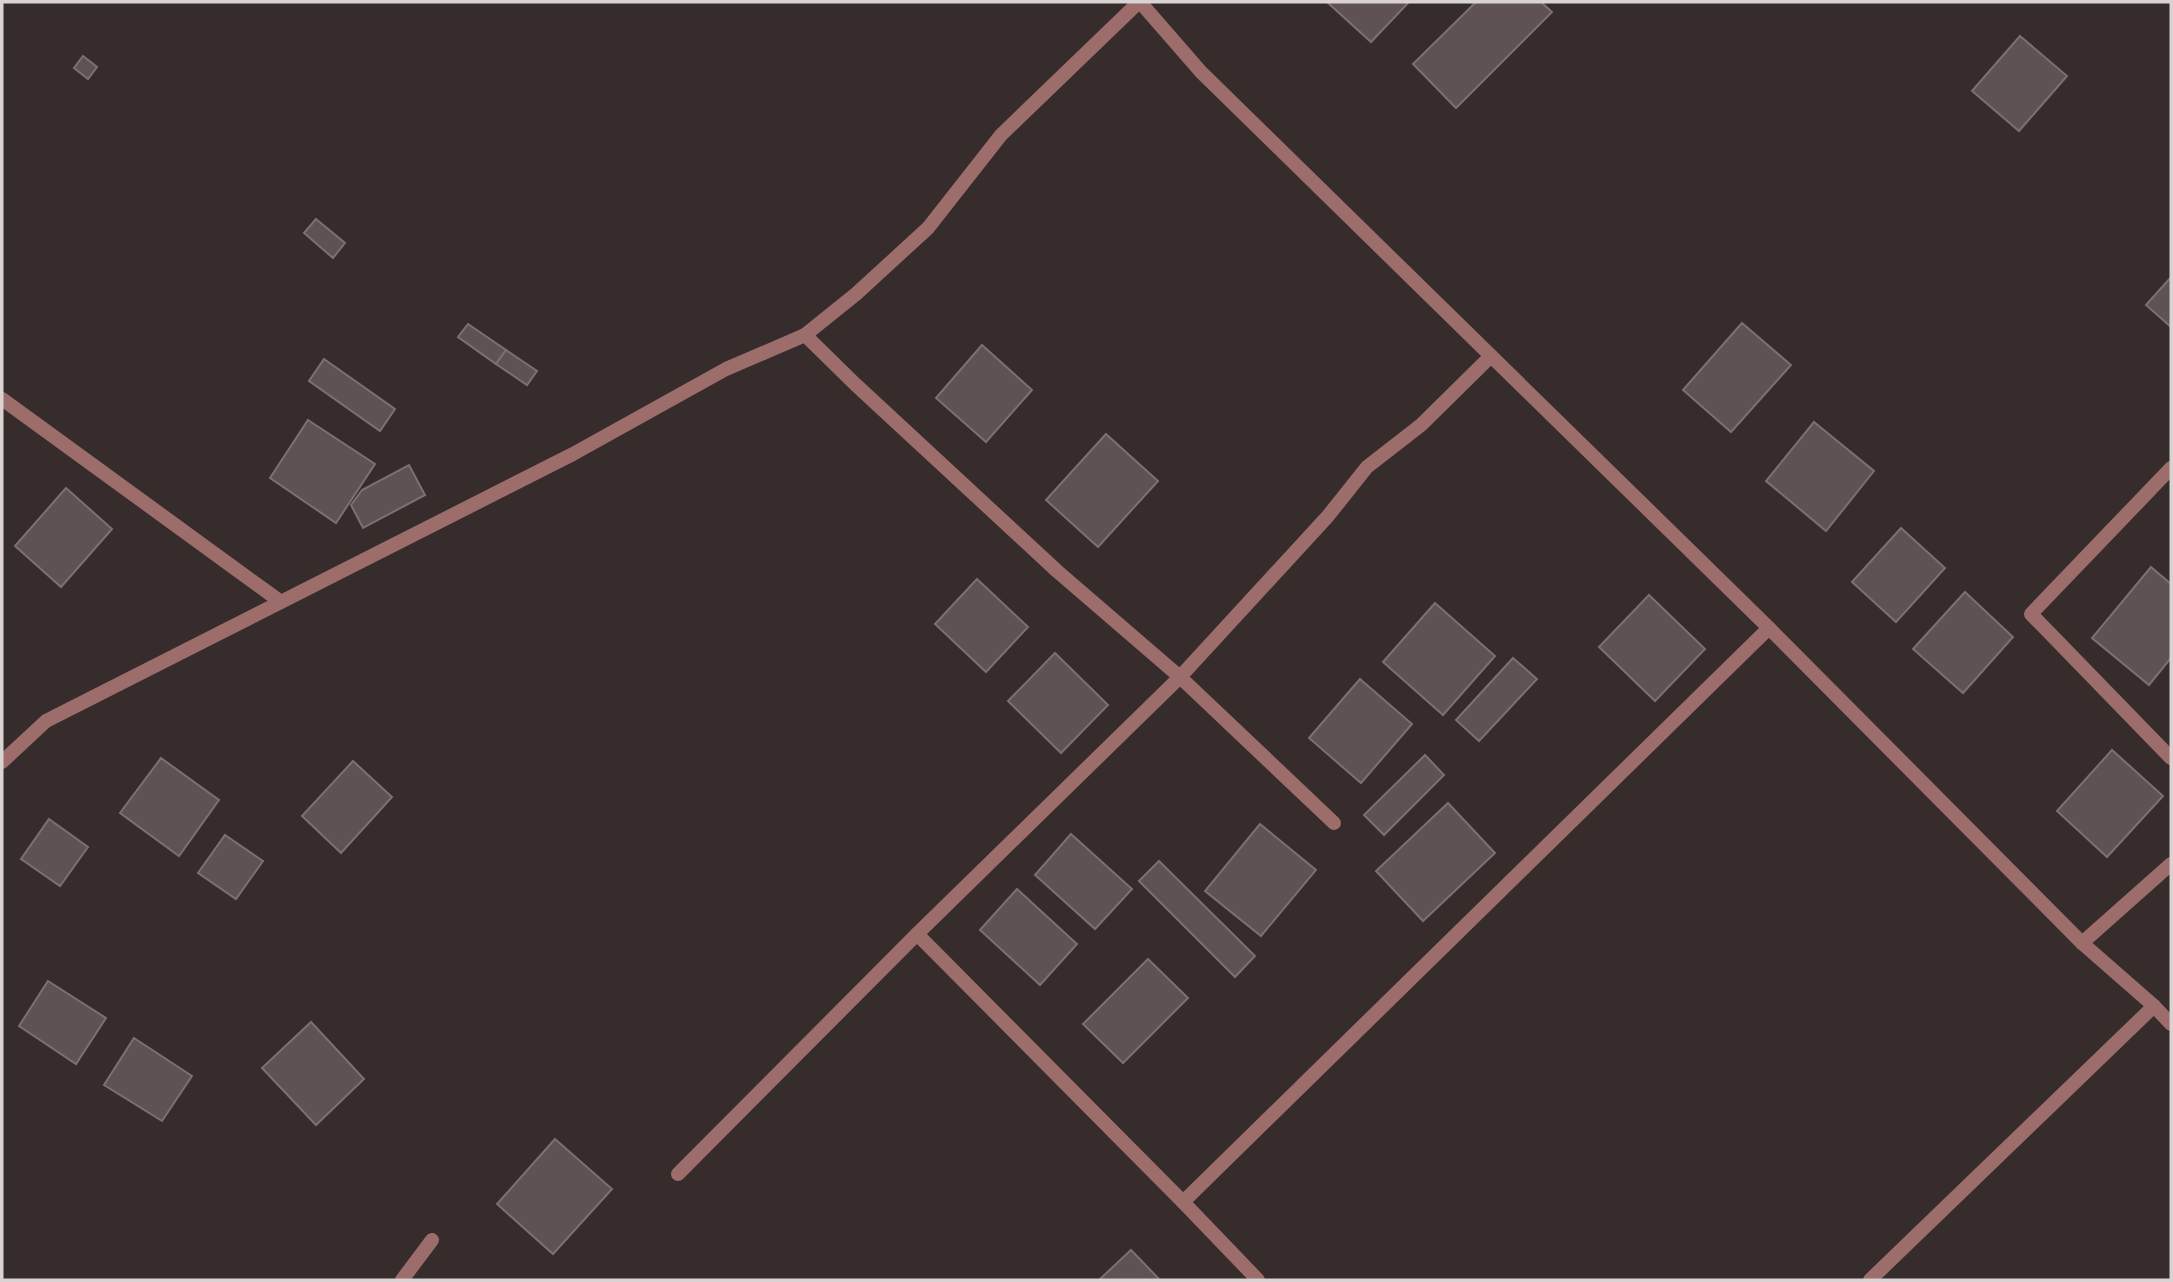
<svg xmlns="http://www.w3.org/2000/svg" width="2173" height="1282" font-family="'Work Sans',sans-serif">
<rect width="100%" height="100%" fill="#362c2c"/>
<g fill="#5e5352" stroke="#7c7070" stroke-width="2">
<path d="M 1327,2 L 1409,2 L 1371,42 Z"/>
<path d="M 1476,2 L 1541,2 L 1552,12 L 1456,108 L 1413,64 Z"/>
<path d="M 2020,36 L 2067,76 L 2019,131 L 1972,91 Z"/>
<path d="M 83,56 L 97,67 L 88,79 L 74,68 Z"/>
<path d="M 316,219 L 345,243 L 333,258 L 304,233 Z"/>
<path d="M 2171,277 L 2171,327 L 2146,305 Z"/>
<path d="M 1742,323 L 1791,365 L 1731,432 L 1683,390 Z"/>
<path d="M 468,324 L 506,350 L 496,364 L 458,337 Z"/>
<path d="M 982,345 L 1032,390 L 986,442 L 936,398 Z"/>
<path d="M 506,350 L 537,371 L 527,385 L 496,364 Z"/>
<path d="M 324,359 L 395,409 L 380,431 L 309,381 Z"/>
<path d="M 308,420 L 375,464 L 336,523 L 270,478 Z"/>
<path d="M 1814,422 L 1874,471 L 1826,531 L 1766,481 Z"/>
<path d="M 1106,434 L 1158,481 L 1098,547 L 1046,500 Z"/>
<path d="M 409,465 L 425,495 L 363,528 L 351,505 L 362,490 Z"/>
<path d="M 66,488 L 112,529 L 61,587 L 15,546 Z"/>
<path d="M 1901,528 L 1945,568 L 1896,622 L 1852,582 Z"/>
<path d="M 2151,567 L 2171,584 L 2171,658 L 2149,685 L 2092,638 Z"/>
<path d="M 977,579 L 1028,627 L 986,672 L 935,624 Z"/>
<path d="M 1965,592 L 2013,637 L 1963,693 L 1913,649 Z"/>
<path d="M 1649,595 L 1705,649 L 1655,701 L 1599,647 Z"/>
<path d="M 1435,603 L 1495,656 L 1443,715 L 1383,662 Z"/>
<path d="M 1055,653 L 1108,705 L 1061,753 L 1008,701 Z"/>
<path d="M 1513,658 L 1537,679 L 1479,741 L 1456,720 Z"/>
<path d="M 1360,679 L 1412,724 L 1361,783 L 1309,738 Z"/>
<path d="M 2112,750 L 2163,796 L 2107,857 L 2057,811 Z"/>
<path d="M 1425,755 L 1444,775 L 1384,835 L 1364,815 Z"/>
<path d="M 161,758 L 219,800 L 179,856 L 120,813 Z"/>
<path d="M 353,761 L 392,797 L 341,853 L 302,816 Z"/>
<path d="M 1448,803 L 1495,853 L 1423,921 L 1376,871 Z"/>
<path d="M 49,819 L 88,847 L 60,886 L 21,859 Z"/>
<path d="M 1260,824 L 1316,870 L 1261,936 L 1205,891 Z"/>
<path d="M 1071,834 L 1132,889 L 1095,929 L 1035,875 Z"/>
<path d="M 225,835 L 263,861 L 236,899 L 198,873 Z"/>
<path d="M 1159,861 L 1255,956 L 1235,977 L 1139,881 Z"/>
<path d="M 1017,889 L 1077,944 L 1040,985 L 980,930 Z"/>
<path d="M 1148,959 L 1188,998 L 1123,1063 L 1083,1024 Z"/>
<path d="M 48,981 L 106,1018 L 76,1064 L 19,1026 Z"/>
<path d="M 311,1022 L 364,1079 L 316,1125 L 262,1068 Z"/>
<path d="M 134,1038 L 192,1076 L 162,1121 L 104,1085 Z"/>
<path d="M 555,1139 L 612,1189 L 553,1254 L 497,1204 Z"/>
<path d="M 1131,1250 L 1160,1280 L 1099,1280 Z"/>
</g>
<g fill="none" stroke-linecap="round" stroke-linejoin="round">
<g stroke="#9d6d6b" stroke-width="14">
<path d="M 1140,2 L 1201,72 L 1769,628 L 2082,943 L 2154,1006 L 2171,1024"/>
<path d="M 805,335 L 855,384 L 1057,571 L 1180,677 L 1334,823"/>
<path d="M 2,399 L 281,602"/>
<path d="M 2171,468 L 2031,614 L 2171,758"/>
<path d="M 2,762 L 46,721 L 573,454 L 726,369 L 805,335 L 856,294 L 928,228 L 1001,135 L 1139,2"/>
<path d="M 917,934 L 1183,1202 L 1258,1280"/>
<path d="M 2082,943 L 2171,864"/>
<path d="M 678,1174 L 917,934 L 1180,677 L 1328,516 L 1367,467 L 1421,425 L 1491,356"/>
<path d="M 1183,1202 L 1769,628"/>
<path d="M 402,1280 L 432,1240"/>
<path d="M 1870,1280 L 2154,1006"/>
</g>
</g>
<rect width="2173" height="1282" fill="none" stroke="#d9d3d2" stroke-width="7"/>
</svg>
